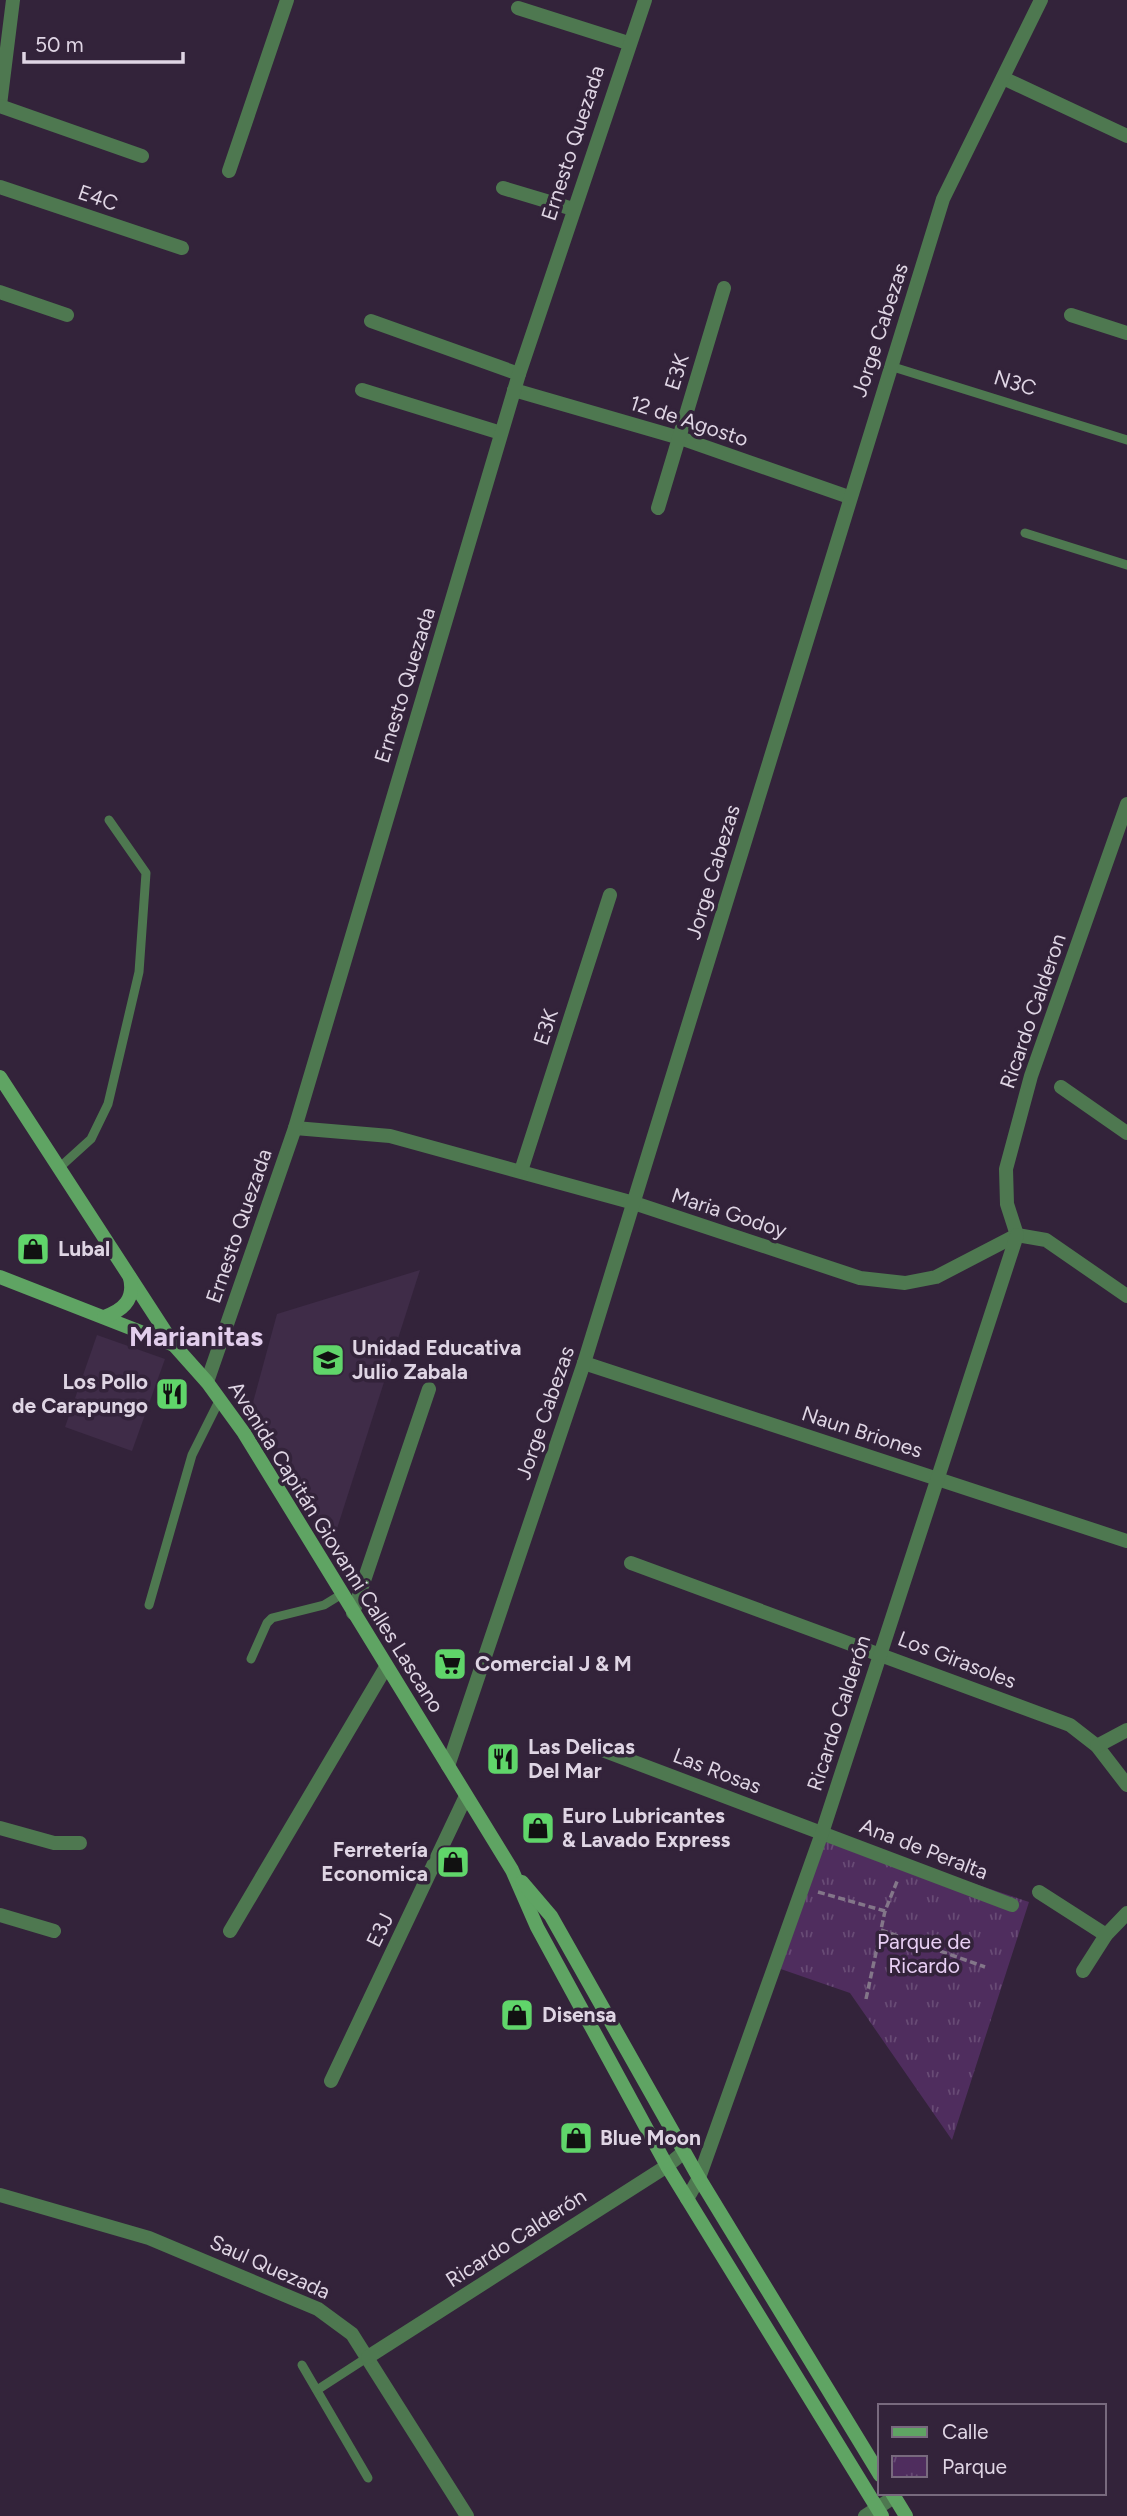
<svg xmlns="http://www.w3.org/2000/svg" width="1127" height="2516" font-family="Figtree,sans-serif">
<defs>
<pattern id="park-tufts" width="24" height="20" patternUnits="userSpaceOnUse" patternTransform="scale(1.75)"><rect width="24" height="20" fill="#4f2d5e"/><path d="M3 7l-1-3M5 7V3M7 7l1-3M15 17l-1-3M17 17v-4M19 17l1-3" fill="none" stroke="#684b75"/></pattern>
</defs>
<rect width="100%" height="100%" fill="#33233a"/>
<g fill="#3f2c48">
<path d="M 420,1270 L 333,1541 L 252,1406 L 277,1314 Z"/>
<path d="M 97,1335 L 165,1359 L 132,1451 L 65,1427 Z"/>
</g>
<path fill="url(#park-tufts)" d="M 822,1833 L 1029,1902 L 952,2140 L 850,1993 L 775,1967 Z"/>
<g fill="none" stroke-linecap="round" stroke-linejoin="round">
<g stroke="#837689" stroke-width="3.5" stroke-dasharray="7 3.5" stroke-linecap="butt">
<path d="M 818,1892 L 885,1911 L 898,1879"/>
<path d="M 881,1930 L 985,1967"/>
<path d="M 866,1999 L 885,1911"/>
</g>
<g stroke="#4e7850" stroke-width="9">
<path d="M 890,366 L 1127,440"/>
<path d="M 1025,533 L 1127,565"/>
<path d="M 59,1168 L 91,1139 L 108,1104 L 139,972 L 146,873 L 109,820"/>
<path d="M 149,1605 L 192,1455 L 220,1399"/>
<path d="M 251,1659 L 267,1623 L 272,1618 L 324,1605 L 342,1594"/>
<path d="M 302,2365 L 368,2478"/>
<path d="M 317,2390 L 368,2357"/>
</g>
<g stroke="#4e7850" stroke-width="14">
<path d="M 518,8 L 628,43"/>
<path d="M 1003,78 L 1127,136"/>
<path d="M 0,105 L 13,0"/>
<path d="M 0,106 L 142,156"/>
<path d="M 229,171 L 287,0"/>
<path d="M 0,187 L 182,248"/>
<path d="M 503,188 L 573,209"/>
<path d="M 0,292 L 67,315"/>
<path d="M 1071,315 L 1127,333"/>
<path d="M 371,321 L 519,374"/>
<path d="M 362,390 L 501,433"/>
<path d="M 514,390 L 680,438 L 849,497"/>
<path d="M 658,508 L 724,288"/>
<path d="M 1061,1087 L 1127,1133"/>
<path d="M 295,1128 L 390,1136 L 634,1203 L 860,1278 L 905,1283 L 936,1277 L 1017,1235 L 1046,1240 L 1127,1296"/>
<path d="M 521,1171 L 610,895"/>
<path d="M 1017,1235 L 1007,1204 L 1006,1169 L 1031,1076 L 1127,804"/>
<path d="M 584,1363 L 1127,1541"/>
<path d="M 207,1382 L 295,1128 L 519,374 L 645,0"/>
<path d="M 631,1563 L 1070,1725 L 1097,1746 L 1127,1785"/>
<path d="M 353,1613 L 429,1389"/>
<path d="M 1097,1746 L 1127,1730"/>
<path d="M 597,1748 L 1012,1905"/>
<path d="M 448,1766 L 584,1363 L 943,199 L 1041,0"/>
<path d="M 0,1828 L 54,1843 L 80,1843"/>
<path d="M 1039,1892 L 1106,1935"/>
<path d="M 0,1915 L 54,1931"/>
<path d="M 230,1931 L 386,1667"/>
<path d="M 1083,1971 L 1106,1935 L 1127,1913"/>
<path d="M 331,2081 L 466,1796"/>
<path d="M 0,2195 L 149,2238 L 318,2309 L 352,2334 L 467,2516"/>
<path d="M 687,2199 L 699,2178 L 822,1833 L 1017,1235"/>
<path d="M 368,2357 L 667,2166 L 684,2152"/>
<path d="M 865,2516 L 894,2497"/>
</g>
<g stroke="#5fa463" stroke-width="14">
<path d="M 0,1077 L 174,1345 L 207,1382 L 244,1433 L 512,1870 L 537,1927 L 667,2166 L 882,2516"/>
<path d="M 0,1277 L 174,1345"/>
<path d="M 104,1317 C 124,1310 135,1299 130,1278"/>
<path d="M 522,1882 L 551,1916 L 699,2178 L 880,2475"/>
<path d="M 892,2493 L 906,2516"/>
</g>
</g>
<defs>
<symbol id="shop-square" viewBox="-11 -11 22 22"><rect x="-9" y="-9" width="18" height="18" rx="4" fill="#60d56a" stroke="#33233a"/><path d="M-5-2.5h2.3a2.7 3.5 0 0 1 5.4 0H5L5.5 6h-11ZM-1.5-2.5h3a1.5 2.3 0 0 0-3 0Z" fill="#111"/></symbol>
<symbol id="school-square" viewBox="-11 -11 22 22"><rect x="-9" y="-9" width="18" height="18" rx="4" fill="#60d56a" stroke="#33233a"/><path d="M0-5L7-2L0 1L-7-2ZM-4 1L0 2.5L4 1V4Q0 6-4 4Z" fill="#111"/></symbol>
<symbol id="restaurant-square" viewBox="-11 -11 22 22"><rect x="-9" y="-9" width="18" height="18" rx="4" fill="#60d56a" stroke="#33233a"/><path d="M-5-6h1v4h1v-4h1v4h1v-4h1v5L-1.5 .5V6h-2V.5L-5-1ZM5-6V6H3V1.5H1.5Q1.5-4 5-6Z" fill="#111"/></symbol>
<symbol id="supermarket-square" viewBox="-11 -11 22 22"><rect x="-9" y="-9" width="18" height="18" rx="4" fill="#60d56a" stroke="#33233a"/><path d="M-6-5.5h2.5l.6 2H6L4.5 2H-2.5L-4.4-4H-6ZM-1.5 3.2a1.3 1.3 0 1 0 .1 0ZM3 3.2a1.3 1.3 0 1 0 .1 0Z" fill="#111"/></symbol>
</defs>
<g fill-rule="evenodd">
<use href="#shop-square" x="14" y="1230" width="38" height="38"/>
<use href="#school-square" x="309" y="1341" width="38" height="38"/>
<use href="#restaurant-square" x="153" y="1375" width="38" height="38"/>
<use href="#supermarket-square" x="431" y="1645" width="38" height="38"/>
<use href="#restaurant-square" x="484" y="1740" width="38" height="38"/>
<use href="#shop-square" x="519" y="1809" width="38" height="38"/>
<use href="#shop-square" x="434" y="1843" width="38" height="38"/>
<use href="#shop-square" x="498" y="1996" width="38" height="38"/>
<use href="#shop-square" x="557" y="2119" width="38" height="38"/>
</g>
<g text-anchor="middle" stroke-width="7" stroke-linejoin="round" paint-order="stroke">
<g font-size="21" fill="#dfd5e4" stroke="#33233a">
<text transform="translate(573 143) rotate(-72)" y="7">Ernesto Quezada</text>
<text transform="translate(98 198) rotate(19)" y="7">E4C</text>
<text transform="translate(880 330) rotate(-72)" y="7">Jorge Cabezas</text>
<text transform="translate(677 372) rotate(-73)" y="7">E3K</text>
<text transform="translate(1015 383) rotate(17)" y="7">N3C</text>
<text transform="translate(689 421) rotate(18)" y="7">12 de Agosto</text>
<text transform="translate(405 685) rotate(-73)" y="7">Ernesto Quezada</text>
<text transform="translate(713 872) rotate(-73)" y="7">Jorge Cabezas</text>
<text transform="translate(1033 1011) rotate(-71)" y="7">Ricardo Calderon</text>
<text transform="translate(546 1027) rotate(-72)" y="7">E3K</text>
<text transform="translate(729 1213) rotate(18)" y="7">Maria Godoy</text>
<text transform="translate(239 1226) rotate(-71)" y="7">Ernesto Quezada</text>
<text transform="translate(545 1413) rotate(-71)" y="7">Jorge Cabezas</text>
<text transform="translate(862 1432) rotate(18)" y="7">Naun Briones</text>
<text transform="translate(336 1547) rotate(58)" y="7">Avenida Capitán Giovanni Calles Lascano</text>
<text transform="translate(957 1660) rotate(21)" y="7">Los Girasoles</text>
<text transform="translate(839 1713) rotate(-72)" y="7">Ricardo Calderón</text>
<text transform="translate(717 1771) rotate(21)" y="7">Las Rosas</text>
<text transform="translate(924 1849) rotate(21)" y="7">Ana de Peralta</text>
<text transform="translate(380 1930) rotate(-64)" y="7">E3J</text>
<text transform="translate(516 2238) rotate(-33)" y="7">Ricardo Calderón</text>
<text transform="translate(270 2267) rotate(24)" y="7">Saul Quezada</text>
</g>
<g font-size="21" font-weight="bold" fill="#dfd5e4" stroke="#33233a" text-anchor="start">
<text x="58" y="1256">Lubal</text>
<text x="352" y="1355">Unidad Educativa<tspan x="352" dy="24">Julio Zabala</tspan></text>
<text x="148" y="1389" text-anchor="end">Los Pollo<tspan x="148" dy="24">de Carapungo</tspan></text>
<text x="475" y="1671">Comercial J &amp; M</text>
<text x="528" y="1754">Las Delicas<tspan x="528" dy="24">Del Mar</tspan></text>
<text x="562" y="1823">Euro Lubricantes<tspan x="562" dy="24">&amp; Lavado Express</tspan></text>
<text x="428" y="1857" text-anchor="end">Ferretería<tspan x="428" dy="24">Economica</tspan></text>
<text x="542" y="2022">Disensa</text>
<text x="600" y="2145">Blue Moon</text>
</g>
<g font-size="21" fill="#e8cff4" stroke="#33233a">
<text x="924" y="1949">Parque de<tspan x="924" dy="24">Ricardo</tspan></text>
</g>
<g font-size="28" font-weight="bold" fill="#e2ceec" stroke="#33233a">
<text x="196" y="1346">Marianitas</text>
</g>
</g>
<rect x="878" y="2404" width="228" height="91" fill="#33233a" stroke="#786a7e" stroke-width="2"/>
<rect x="892" y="2427" width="35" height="10" fill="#5fa463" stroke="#786a7e" stroke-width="2"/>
<text x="942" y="2439" font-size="21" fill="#dfd5e4">Calle</text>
<rect x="892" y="2456" width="35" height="21" fill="url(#park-tufts)" stroke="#786a7e" stroke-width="2"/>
<text x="942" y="2474" font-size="21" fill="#dfd5e4">Parque</text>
<path d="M24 52v10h159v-10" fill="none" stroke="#dfd5e4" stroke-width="3.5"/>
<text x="35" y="52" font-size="21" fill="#dfd5e4" stroke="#33233a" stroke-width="5" paint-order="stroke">50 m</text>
</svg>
